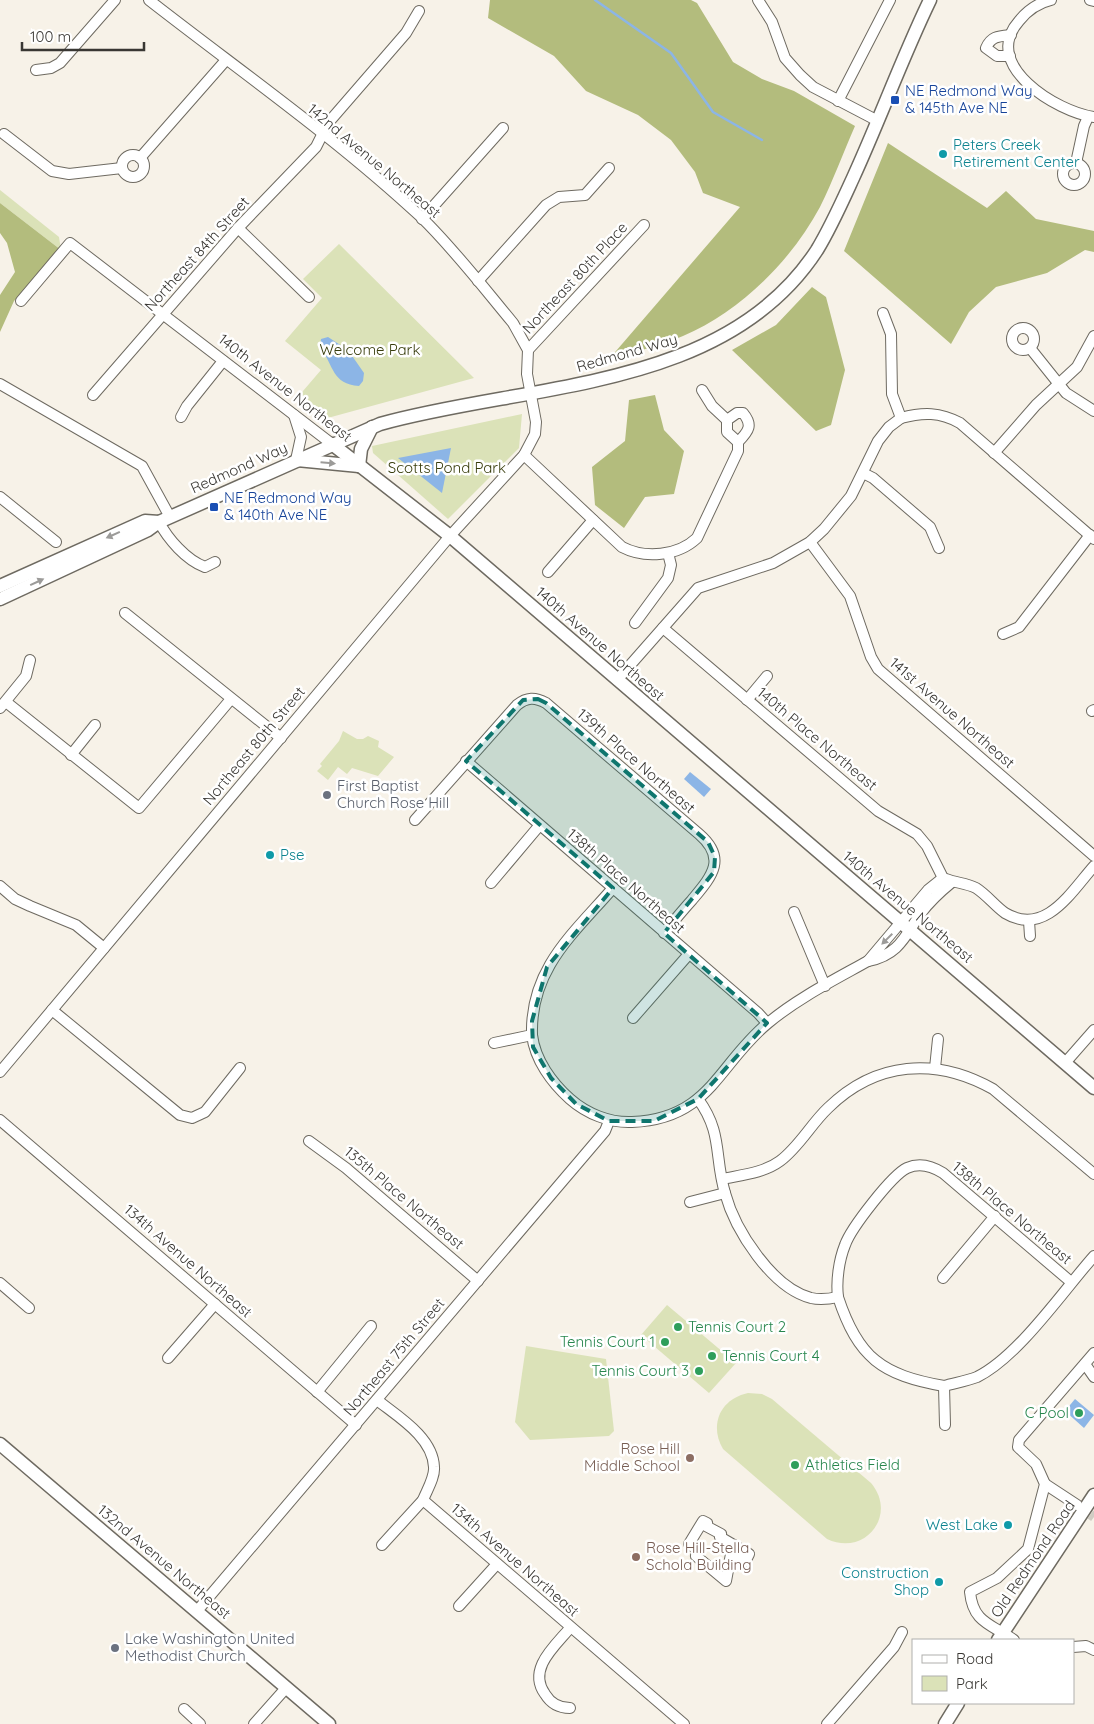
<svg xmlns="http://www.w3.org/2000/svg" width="1094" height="1724" font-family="Quicksand,sans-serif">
<rect width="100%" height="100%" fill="#f7f2e8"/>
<g fill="#dbe2b8">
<path d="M 0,190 L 59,237 L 61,250 L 0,203 Z"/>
<path d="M 339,244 L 474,378 L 324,419 L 297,398 L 321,370 L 285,341 L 322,298 L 303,279 Z"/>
<path d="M 522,414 L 519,448 L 448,519 L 373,453 L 372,446 Z"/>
<path d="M 343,731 L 357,739 L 363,739 L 368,736 L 379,741 L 378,747 L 394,757 L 378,776 L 352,768 L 347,774 L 338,767 L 328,780 L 317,771 L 322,766 L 320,764 L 339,741 Z"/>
<path d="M 667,1305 L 736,1363 L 709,1393 L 641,1335 Z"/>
<path d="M 526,1346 L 606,1359 L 614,1431 L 609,1436 L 530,1440 L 515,1422 Z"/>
<path d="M 748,1393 L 762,1394 L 772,1399 L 871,1483 C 898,1515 865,1557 827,1539 L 723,1449 C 709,1425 720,1399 748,1393 Z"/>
</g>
<g fill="#b3bc7d">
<path d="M 490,0 L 691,0 L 697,3 L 733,62 L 762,79 L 794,91 L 855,126 C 843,153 833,181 820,207 C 791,261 740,312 683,336 C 660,346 635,352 610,358 L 740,207 L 703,193 L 695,172 L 671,140 L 638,115 L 586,91 L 554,56 L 488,18 Z"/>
<path d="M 888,143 L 987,208 L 1006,191 L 1036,219 L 1094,231 L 1094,252 L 1085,250 L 1047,273 L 996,287 L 969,312 L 951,344 L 844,251 Z"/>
<path d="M 0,203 L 61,250 L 14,301 L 0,332 L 0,295 L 15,272 L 7,243 L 0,233 Z"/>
<path d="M 812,287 L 826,297 L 845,370 L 831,425 L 816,431 L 732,350 L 776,325 Z"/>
<path d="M 655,395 L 664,430 L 684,451 L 674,494 L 645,497 L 624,528 L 595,505 L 592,467 L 625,441 L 629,400 Z"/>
</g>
<g fill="#8cb5e6">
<path d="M 328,337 L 348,350 L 364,373 L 363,381 L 359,386 C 332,384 334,366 320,347 L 321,339 Z"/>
<path d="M 451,448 L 442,493 L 398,458 Z"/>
<path d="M 690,772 L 711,789 L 704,797 L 684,779 Z"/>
<path d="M 1075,1399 L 1094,1415 L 1084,1428 L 1065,1411 Z"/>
</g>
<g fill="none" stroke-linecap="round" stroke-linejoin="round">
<path stroke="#8cb5e6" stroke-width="2.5" d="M 595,0 L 671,53 L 713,112 L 762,140"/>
<path stroke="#d1cdc4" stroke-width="10" stroke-dasharray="10 5" stroke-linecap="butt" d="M 1078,1506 L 1094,1517"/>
<defs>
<g id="minor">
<path d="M 758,0 L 772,22 L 785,58 L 800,75 L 813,87 L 878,121"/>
<path d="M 1051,0 C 1038,3 1027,11 1019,21 C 980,65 1057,112 1094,117"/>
<path d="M 1090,0 L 1094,1"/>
<path d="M 1010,56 L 997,56 L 986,48 C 991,36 999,36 1011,35"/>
<path d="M 36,70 L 51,68 L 60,63 L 115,0"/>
<path d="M 838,101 L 890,0"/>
<path d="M 4,134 L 52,171 L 69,174 L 122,168"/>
<circle cx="133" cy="166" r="11"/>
<path d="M 140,158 L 226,60"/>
<circle cx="1074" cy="174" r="11"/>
<path d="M 1076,163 L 1084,126 L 1088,117"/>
<path d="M 422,219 L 503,128"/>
<path d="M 238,228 L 309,297"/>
<path d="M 478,281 L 546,205 L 559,197 L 585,195 L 609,168"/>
<path d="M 21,301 L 70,243 L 332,444"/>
<circle cx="1023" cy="339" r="11"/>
<path d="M 1030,348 L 1066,393 L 1094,411"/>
<path d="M 528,350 L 644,225"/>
<path d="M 0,384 L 142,466 L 170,517"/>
<path d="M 702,390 L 712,406 L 727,420"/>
<path d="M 93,395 L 238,228 L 316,147 L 328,123 L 406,33 L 419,11"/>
<path d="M 294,415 L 301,437 L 296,460"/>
<path d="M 181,417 L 187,406 L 223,361"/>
<path d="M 901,418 C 923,412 940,412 960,423 L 1094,539"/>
<path d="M 994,453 L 1036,405 L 1077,367 L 1094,336"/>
<path d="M 524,455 L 622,547 C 645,559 678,556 697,538 L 738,451 L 738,442 L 727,432 L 727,420 L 737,413 L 743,413 C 753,425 749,431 738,442"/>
<path d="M 863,473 L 873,478 L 930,527 L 939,548"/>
<path d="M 0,497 L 56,542"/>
<path d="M 159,522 C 168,539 186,560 205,567 L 215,562"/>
<path d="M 810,542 L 850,596 L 871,657 L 878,669 L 1094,856"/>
<path d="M 548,572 L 593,520"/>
<path d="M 125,613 L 281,738"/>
<path d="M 635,623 L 668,578 L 671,565 L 668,553"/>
<path d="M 663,628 L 878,811 L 917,834 L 927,846 L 943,878"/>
<path d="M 1003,634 L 1019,627 L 1090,535"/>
<path d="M 617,680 L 698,588 L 773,563 L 810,542 L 824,529 L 851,496 L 878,441 L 889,427 L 901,418 L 892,394 L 891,334 L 883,313"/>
<path d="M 747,700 L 767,676"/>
<path d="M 6,702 L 139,808 L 231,699"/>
<path d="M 0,708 L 26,676 L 30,660"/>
<path d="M 1092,711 L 1094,710"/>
<path d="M 71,755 L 95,725"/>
<path d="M 466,761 L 758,1013 L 767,1023"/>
<path d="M 415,820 L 517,705 C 527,697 535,697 546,703 L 699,834 C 728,859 711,877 692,900 C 682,911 673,922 664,933"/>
<path d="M 943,878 L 928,890 L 868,961 C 899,955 905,936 921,913 C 930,901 941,891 952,882"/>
<path d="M 946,879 C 956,883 966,883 976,888 C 987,895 995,906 1005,913 C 1045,937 1071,892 1094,866"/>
<path d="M 491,883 L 539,826"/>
<path d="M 0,886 L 15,899 L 30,906 L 76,925 L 104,948"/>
<path d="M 794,912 L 825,986"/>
<path d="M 1029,921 L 1030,936"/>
<path d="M 52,1010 L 180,1115 L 192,1118 L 205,1112 L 240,1068"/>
<path d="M 633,1018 L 689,954"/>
<path d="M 532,1035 C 535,1060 552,1083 570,1099 C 587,1114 610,1123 632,1122 C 710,1119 718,1064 768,1023 C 798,998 834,980 868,961"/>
<path d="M 494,1043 L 532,1035 C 530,969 573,934 613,888"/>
<path d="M 1065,1063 L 1094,1030"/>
<path d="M 935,1068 L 938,1039"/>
<path d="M 0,1072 L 450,536 L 524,455 L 535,434 L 536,422 L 527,374 L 528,350 L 513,323 C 483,287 454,249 421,217 C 336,138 240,71 149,0"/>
<path d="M 698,1099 C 723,1133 714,1156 725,1193 C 735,1230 772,1288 811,1298 C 820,1300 829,1299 838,1297 C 858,1358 882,1375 944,1386"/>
<path d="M 0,1120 L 356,1425"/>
<path d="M 309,1141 L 346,1168 L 478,1281"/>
<path d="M 722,1179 C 741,1175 764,1173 780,1161 C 799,1147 811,1124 828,1108 C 876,1061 936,1057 993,1089 L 1094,1174"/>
<path d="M 690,1202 L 725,1193"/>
<path d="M 943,1278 L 995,1216"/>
<path d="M 0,1283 L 29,1308"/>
<path d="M 838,1297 C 836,1281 839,1260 845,1245 C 851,1228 892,1175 907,1168 C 920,1162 932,1166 943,1173 L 1071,1282"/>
<path d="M 168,1358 L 215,1304"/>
<path d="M 1085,1364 L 1094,1377"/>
<path d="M 317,1392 L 371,1326"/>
<path d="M 377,1400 C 397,1416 433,1437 434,1467 C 435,1477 427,1490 423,1500 L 684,1724"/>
<path d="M 945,1425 L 944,1386 C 954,1383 967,1381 977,1377 C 1018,1357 1063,1291 1094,1256"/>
<path d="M 1045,1484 L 1077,1505"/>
<path d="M 703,1521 L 707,1523 L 706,1526 L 721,1534 L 720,1537 L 749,1554 L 745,1562 L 731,1554 L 726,1581 L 696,1556 L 699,1550 L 689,1544 Z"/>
<path d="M 382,1545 L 423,1500"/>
<path d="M 459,1606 L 497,1564"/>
<path d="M 197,1611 L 605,1131 L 609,1121"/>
<path d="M 1014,1640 C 991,1624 973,1623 970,1592 L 997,1578 L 1028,1549 L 1045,1484 L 1036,1464 L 1018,1447 L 1019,1440 L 1094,1353"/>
<path d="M 1073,1647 L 1086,1646 L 1094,1650"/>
<path d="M 570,1708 C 559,1708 551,1704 545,1694 C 527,1669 555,1646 570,1628"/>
<path d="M 184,1709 L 200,1724"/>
<path d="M 254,1724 L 286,1688"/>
<path d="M 827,1724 L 894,1647 L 902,1632"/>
</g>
<g id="major">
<path d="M 332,444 L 450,536 L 1094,1088"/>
<path d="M 297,460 L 359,466"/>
<path d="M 359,466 L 361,449 L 372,427"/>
<path d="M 0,586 L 145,521 L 159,522"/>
<path d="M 0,599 L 148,530 L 159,522 L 380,424 C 525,383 725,392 817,250 C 831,227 842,202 853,178 C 880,119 902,58 930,0"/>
<path d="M 0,1444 L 329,1724"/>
<path d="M 998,1640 L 1094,1495"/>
<path d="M 945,1724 L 958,1703"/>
</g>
</defs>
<use href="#minor" stroke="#6e6a61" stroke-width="12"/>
<use href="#major" stroke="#6e6a61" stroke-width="15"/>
<use href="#minor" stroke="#fff" stroke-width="10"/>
<use href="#major" stroke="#fff" stroke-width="12"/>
</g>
<defs><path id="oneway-solid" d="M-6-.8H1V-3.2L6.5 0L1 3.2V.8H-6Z" transform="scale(1.25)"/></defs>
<g fill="#9c9b99">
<use href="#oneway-solid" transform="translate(328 463) rotate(5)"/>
<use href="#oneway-solid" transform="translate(113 535) rotate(156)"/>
<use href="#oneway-solid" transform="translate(37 582) rotate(-25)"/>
<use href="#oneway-solid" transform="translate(887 939) rotate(135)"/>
</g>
<path fill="#0f766e" fill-opacity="0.2" stroke="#0f766e" stroke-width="4" stroke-dasharray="10 6" stroke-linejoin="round" d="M 538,699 L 546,703 L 708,842 L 715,857 L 714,872 L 664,933 L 767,1023 L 698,1099 L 654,1121 L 609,1121 L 576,1104 L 551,1078 L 533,1047 L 532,1021 L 547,967 L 613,888 L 466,761 L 523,700 Z"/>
<g fill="#1a4fb4" stroke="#fff" stroke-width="2">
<rect x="890" y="95" width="10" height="10" rx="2.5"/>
<rect x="209" y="502" width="10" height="10" rx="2.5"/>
</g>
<g fill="#0f9aa8" stroke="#fff" stroke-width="2">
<circle cx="943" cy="154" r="5"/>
<circle cx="270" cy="855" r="5"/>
<circle cx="1008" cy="1525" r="5"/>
<circle cx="939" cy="1582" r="5"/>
</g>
<g fill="#6b7280" stroke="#fff" stroke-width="2">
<circle cx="327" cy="795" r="5"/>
<circle cx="115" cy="1648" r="5"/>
</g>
<g fill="#2e9e5b" stroke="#fff" stroke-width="2">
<circle cx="678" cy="1327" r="5"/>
<circle cx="665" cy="1342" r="5"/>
<circle cx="712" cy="1356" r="5"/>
<circle cx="699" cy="1371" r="5"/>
<circle cx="1079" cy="1413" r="5"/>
<circle cx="795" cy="1465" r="5"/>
</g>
<g fill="#8d6e63" stroke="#fff" stroke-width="2">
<circle cx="690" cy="1458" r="5"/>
<circle cx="636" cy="1557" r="5"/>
</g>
<g text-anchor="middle" stroke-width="5" stroke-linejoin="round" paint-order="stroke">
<g font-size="15" fill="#164399" stroke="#fff" text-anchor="start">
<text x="905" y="96">NE Redmond Way<tspan x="905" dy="17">&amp; 145th Ave NE</tspan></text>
<text x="224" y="503">NE Redmond Way<tspan x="224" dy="17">&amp; 140th Ave NE</tspan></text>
</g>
<g font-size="15" fill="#0d838f" stroke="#fff" text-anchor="start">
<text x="953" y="150">Peters Creek<tspan x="953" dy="17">Retirement Center</tspan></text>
<text x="280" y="860">Pse</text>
<text x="998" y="1530" text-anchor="end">West Lake</text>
<text x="929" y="1578" text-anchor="end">Construction<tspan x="929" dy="17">Shop</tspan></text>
</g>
<g font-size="15" fill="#393733" stroke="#fff">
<text transform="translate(374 161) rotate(40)" y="5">142nd Avenue Northeast</text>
<text transform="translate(197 254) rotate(-48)" y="5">Northeast 84th Street</text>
<text transform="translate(575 278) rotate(-47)" y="5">Northeast 80th Place</text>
<text transform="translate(627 353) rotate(-16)" y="5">Redmond Way</text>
<text transform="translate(285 388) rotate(38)" y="5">140th Avenue Northeast</text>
<text transform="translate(239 468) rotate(-24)" y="5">Redmond Way</text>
<text transform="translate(600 644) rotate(41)" y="5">140th Avenue Northeast</text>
<text transform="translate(952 713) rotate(41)" y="5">141st Avenue Northeast</text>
<text transform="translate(817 739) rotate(40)" y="5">140th Place Northeast</text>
<text transform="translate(254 746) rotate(-50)" y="5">Northeast 80th Street</text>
<text transform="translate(636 761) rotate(41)" y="5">139th Place Northeast</text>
<text transform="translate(626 881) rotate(41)" y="5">138th Place Northeast</text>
<text transform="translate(908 907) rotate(40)" y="5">140th Avenue Northeast</text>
<text transform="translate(404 1198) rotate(40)" y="5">135th Place Northeast</text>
<text transform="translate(1012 1213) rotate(40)" y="5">138th Place Northeast</text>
<text transform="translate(188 1261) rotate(41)" y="5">134th Avenue Northeast</text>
<text transform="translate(394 1357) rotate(-50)" y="5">Northeast 75th Street</text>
<text transform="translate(1033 1559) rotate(-56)" y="5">Old Redmond Road</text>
<text transform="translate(515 1560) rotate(41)" y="5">134th Avenue Northeast</text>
<text transform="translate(164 1562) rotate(40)" y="5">132nd Avenue Northeast</text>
</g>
<g font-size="15" fill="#383d0c" stroke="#fff">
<text x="370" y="355">Welcome Park</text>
<text x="447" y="473">Scotts Pond Park</text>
</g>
<g font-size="15" fill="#5b616d" stroke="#fff" text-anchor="start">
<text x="337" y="791">First Baptist<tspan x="337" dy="17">Church Rose Hill</tspan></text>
<text x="125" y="1644">Lake Washington United<tspan x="125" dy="17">Methodist Church</tspan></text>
</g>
<g font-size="15" fill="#27864d" stroke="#fff" text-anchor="start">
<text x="688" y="1332">Tennis Court 2</text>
<text x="655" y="1347" text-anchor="end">Tennis Court 1</text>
<text x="722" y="1361">Tennis Court 4</text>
<text x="689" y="1376" text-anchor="end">Tennis Court 3</text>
<text x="1069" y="1418" text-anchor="end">C Pool</text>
<text x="805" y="1470">Athletics Field</text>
</g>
<g font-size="15" fill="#785e54" stroke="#fff" text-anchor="end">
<text x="680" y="1454">Rose Hill<tspan x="680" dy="17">Middle School</tspan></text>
<text x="646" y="1553" text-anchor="start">Rose Hill-Stella<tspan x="646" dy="17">Schola Building</tspan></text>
</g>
</g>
<rect x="912" y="1639" width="162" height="65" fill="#ffffff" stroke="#b0afad"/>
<rect x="922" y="1655" width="25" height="8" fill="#ffffff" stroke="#b0afad"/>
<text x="956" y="1664" font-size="15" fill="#393733">Road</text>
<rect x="922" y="1676" width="25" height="15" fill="#dbe2b8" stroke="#b0afad"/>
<text x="956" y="1689" font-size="15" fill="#393733">Park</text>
<path d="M22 42v8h122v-8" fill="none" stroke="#393733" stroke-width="2.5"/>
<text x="30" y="42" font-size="15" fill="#393733" stroke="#ffffff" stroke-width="4" paint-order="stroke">100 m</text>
</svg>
